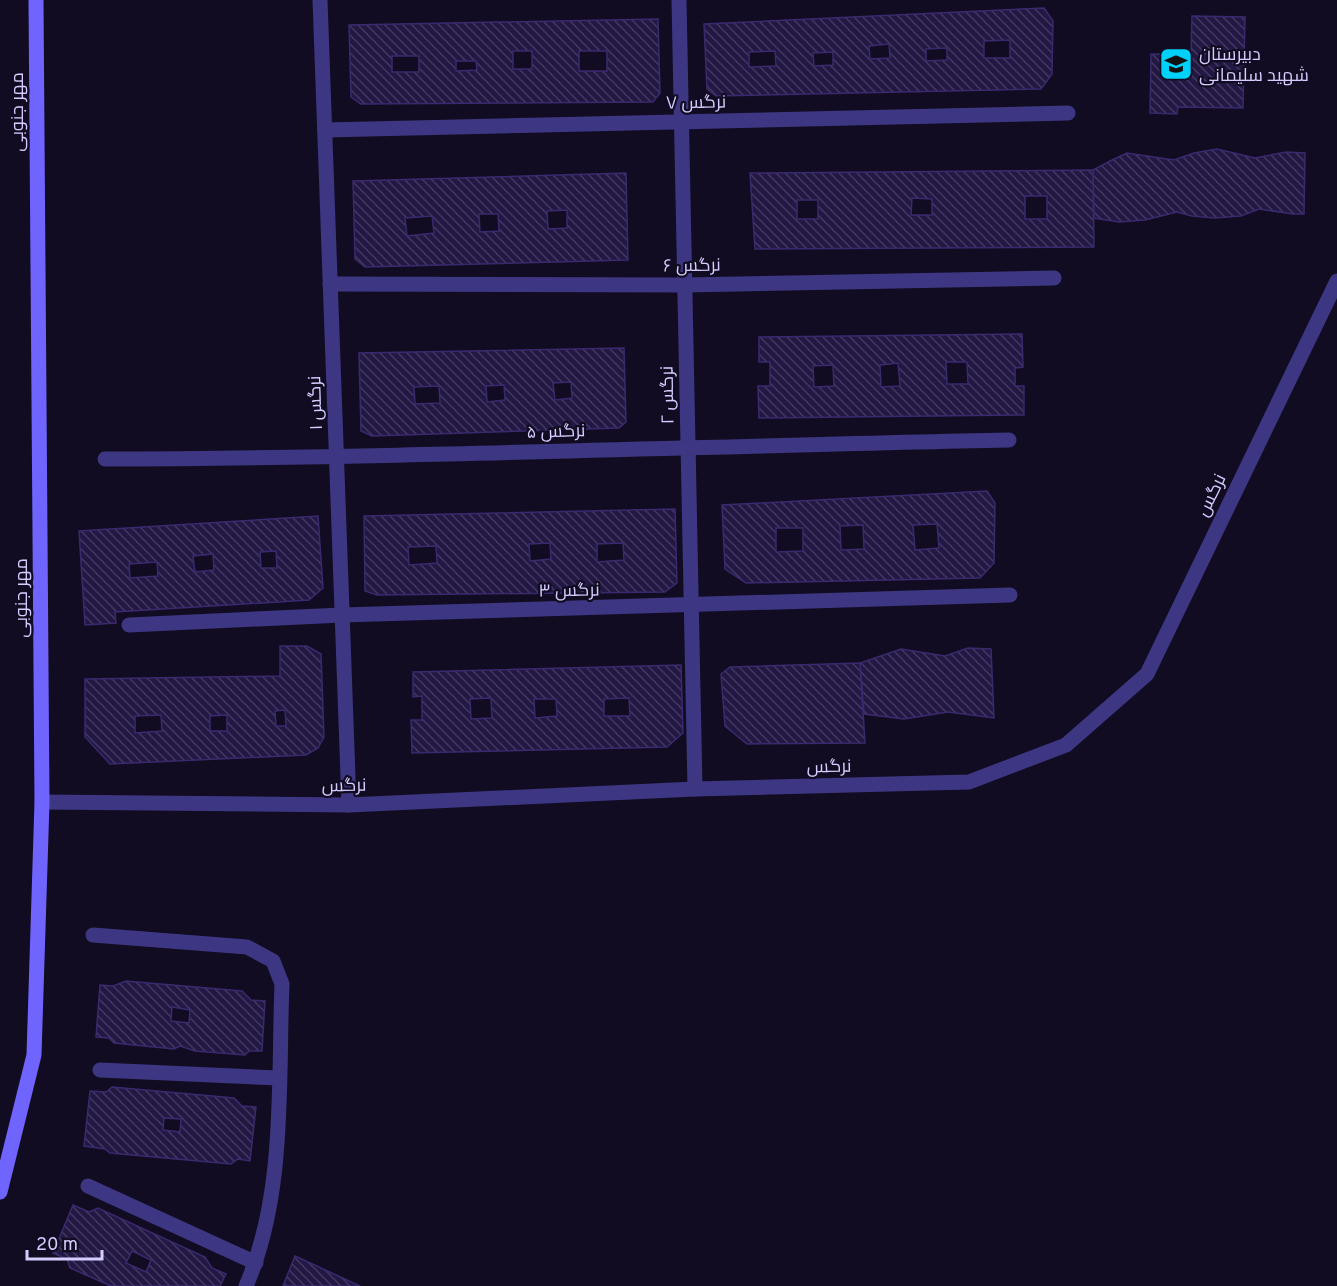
<svg xmlns="http://www.w3.org/2000/svg" width="1337" height="1286" font-family="Overpass,Cairo,sans-serif">
<defs>
<pattern id="building-back-hatch" width="6" height="6" patternUnits="userSpaceOnUse" patternTransform="scale(1.5)"><rect width="6" height="6" fill="#231843"/><path d="M-1 5l2 2M0 0l6 6M5-1l2 2" fill="none" stroke="#42385f"/></pattern>
</defs>
<rect width="100%" height="100%" fill="#110c21"/>
<g fill="url(#building-back-hatch)" stroke="#3b296f" stroke-width="1.5" fill-rule="evenodd">
<path d="M 1044,8 L 1053,21 L 1052,74 L 1041,89 L 716,96 L 707,89 L 704,24 ZM 1010,40 L 1010,58 L 984,58 L 984,41 ZM 889,44 L 890,58 L 870,59 L 869,46 ZM 947,48 L 947,60 L 926,61 L 926,49 ZM 775,51 L 776,66 L 749,67 L 749,52 ZM 833,52 L 833,65 L 814,66 L 813,53 Z"/>
<path d="M 1192,16 L 1245,17 L 1243,108 L 1178,107 L 1177,114 L 1150,113 L 1151,54 L 1191,55 Z"/>
<path d="M 658,19 L 660,93 L 653,102 L 361,104 L 351,97 L 349,25 ZM 513,51 L 532,51 L 532,69 L 513,69 ZM 579,51 L 607,51 L 607,71 L 579,71 ZM 392,56 L 419,56 L 419,72 L 392,72 ZM 456,61 L 476,61 L 477,70 L 456,71 Z"/>
<path d="M 1217,149 L 1255,158 L 1286,152 L 1305,153 L 1304,214 L 1293,214 L 1259,209 L 1241,216 L 1214,218 L 1192,216 L 1177,212 L 1145,220 L 1119,222 L 1094,218 L 1093,170 L 1110,161 L 1127,153 L 1174,160 L 1194,153 Z"/>
<path d="M 1093,170 L 1094,247 L 755,249 L 750,173 ZM 1025,196 L 1047,196 L 1047,219 L 1025,219 ZM 912,198 L 932,199 L 932,215 L 911,215 ZM 797,200 L 818,200 L 818,219 L 797,219 Z"/>
<path d="M 626,173 L 628,260 L 365,267 L 355,259 L 353,181 ZM 567,210 L 567,228 L 548,229 L 547,211 ZM 479,214 L 498,214 L 499,231 L 480,232 ZM 432,216 L 434,233 L 407,236 L 405,218 Z"/>
<path d="M 1022,334 L 1023,367 L 1015,368 L 1015,386 L 1024,386 L 1024,415 L 759,418 L 758,386 L 770,386 L 770,362 L 759,362 L 759,337 ZM 946,362 L 967,362 L 968,384 L 947,384 ZM 898,363 L 900,386 L 881,387 L 880,365 ZM 833,365 L 834,386 L 814,387 L 813,366 Z"/>
<path d="M 624,348 L 626,422 L 619,428 L 372,436 L 361,431 L 359,353 ZM 571,382 L 572,398 L 555,400 L 553,383 ZM 504,385 L 505,400 L 487,402 L 486,386 ZM 439,386 L 440,403 L 415,404 L 414,387 Z"/>
<path d="M 987,491 L 995,503 L 994,563 L 980,578 L 746,583 L 725,569 L 722,505 ZM 937,524 L 939,548 L 915,550 L 913,525 ZM 863,525 L 864,549 L 841,550 L 840,526 ZM 776,528 L 803,528 L 803,551 L 776,552 Z"/>
<path d="M 675,509 L 677,583 L 665,592 L 377,595 L 365,591 L 364,516 ZM 550,543 L 551,559 L 530,561 L 529,544 ZM 623,543 L 624,560 L 597,562 L 597,544 ZM 436,546 L 437,563 L 409,565 L 408,547 Z"/>
<path d="M 318,516 L 323,588 L 309,600 L 115,612 L 116,623 L 85,625 L 79,531 ZM 276,551 L 277,568 L 261,568 L 260,552 ZM 213,554 L 214,570 L 195,572 L 193,556 ZM 157,562 L 158,576 L 130,578 L 129,564 Z"/>
<path d="M 280,646 L 307,646 L 321,654 L 324,737 L 318,748 L 306,755 L 110,764 L 85,737 L 85,679 L 280,676 ZM 285,710 L 286,726 L 276,726 L 275,711 ZM 161,715 L 162,731 L 135,733 L 135,716 ZM 227,715 L 227,731 L 210,731 L 210,716 Z"/>
<path d="M 968,648 L 991,649 L 994,718 L 948,712 L 904,719 L 864,714 L 860,663 L 901,649 L 945,656 Z"/>
<path d="M 860,663 L 865,743 L 747,744 L 725,726 L 721,674 L 730,667 Z"/>
<path d="M 681,665 L 683,733 L 667,747 L 412,753 L 411,720 L 422,720 L 422,696 L 413,697 L 413,672 ZM 491,698 L 492,718 L 471,719 L 470,699 ZM 629,698 L 630,716 L 604,716 L 604,699 ZM 534,699 L 556,699 L 557,716 L 535,718 Z"/>
<path d="M 126,981 L 242,991 L 251,1000 L 265,1001 L 262,1051 L 249,1051 L 245,1055 L 195,1051 L 180,1046 L 174,1049 L 114,1043 L 109,1038 L 96,1037 L 100,985 L 113,986 ZM 172,1007 L 190,1010 L 189,1023 L 171,1021 Z"/>
<path d="M 112,1087 L 234,1098 L 242,1106 L 256,1107 L 250,1161 L 238,1159 L 231,1164 L 110,1153 L 105,1149 L 84,1146 L 90,1091 L 106,1092 ZM 164,1118 L 181,1119 L 180,1132 L 163,1130 Z"/>
<path d="M 73,1205 L 89,1212 L 98,1208 L 205,1257 L 212,1268 L 226,1274 L 220,1286 L 111,1286 L 70,1268 L 67,1259 L 53,1253 ZM 132,1251 L 151,1260 L 146,1272 L 126,1263 Z"/>
<path d="M 295,1256 L 360,1286 L 283,1286 Z"/>
</g>
<g fill="none" stroke-linecap="round" stroke-linejoin="round">
<g stroke="#3d3682" stroke-width="15">
<path d="M 320,0 L 349,805"/>
<path d="M 679,0 L 695,789"/>
<path d="M 325,130 L 1068,113"/>
<path d="M 330,284 L 685,285 L 1054,278"/>
<path d="M 105,459 C 406,458 708,446 1009,440"/>
<path d="M 129,625 L 342,615 L 1010,595"/>
<path d="M 42,802 L 349,805 L 695,789 L 969,782 L 1066,745 L 1147,674 L 1337,281"/>
<path d="M 93,935 L 247,947 L 273,961 L 282,984 C 278,1083 286,1194 246,1286"/>
<path d="M 100,1070 L 278,1078"/>
<path d="M 88,1186 L 256,1263"/>
</g>
<path stroke="#7064ff" stroke-width="15" d="M 0,1192 L 34,1055 L 42,802 L 36,0"/>
</g>
<defs>
<symbol id="school-square" viewBox="-11 -11 22 22"><rect x="-9" y="-9" width="18" height="18" rx="4" fill="#00d1f8" stroke="#110c21"/><path d="M0-5L7-2L0 1L-7-2ZM-4 1L0 2.5L4 1V4Q0 6-4 4Z" fill="#111"/></symbol>
</defs>
<g fill-rule="evenodd">
<use href="#school-square" x="1157" y="45" width="38" height="38"/>
</g>
<g text-anchor="middle" stroke-width="4.5" stroke-linejoin="round" paint-order="stroke">
<g font-size="18" fill="#d5cdff" stroke="#110c21" text-anchor="start">
<text x="1199" y="60">دبیرستان<tspan x="1199" dy="21">شهید سلیمانی</tspan></text>
</g>
<g font-size="18" fill="#d5cdff" stroke="#110c21">
<text transform="translate(696 102) rotate(-1)" y="6">نرگس ۷</text>
<text transform="translate(17 112) rotate(-90)" y="6">مهر جنوبی</text>
<text transform="translate(692 265) rotate(-1)" y="6">نرگس ۶</text>
<text transform="translate(667 395) rotate(-91)" y="6">نرگس ۲</text>
<text transform="translate(315 403) rotate(-92)" y="6">نرگس ۱</text>
<text transform="translate(556 431) rotate(-2)" y="6">نرگس ۵</text>
<text transform="translate(1211 495) rotate(-64)" y="6">نرگس</text>
<text transform="translate(569 590) rotate(-1)" y="6">نرگس ۳</text>
<text transform="translate(21 598) rotate(-90)" y="6">مهر جنوبی</text>
<text transform="translate(829 766) rotate(-1)" y="6">نرگس</text>
<text transform="translate(344 785) rotate(-1)" y="6">نرگس</text>
</g>
</g>
<path d="M27 1250v9h75v-9" fill="none" stroke="#d5cdff" stroke-width="3"/>
<text x="36" y="1250" font-size="18" fill="#d5cdff" stroke="#110c21" stroke-width="4.5" paint-order="stroke">20 m</text>
</svg>
